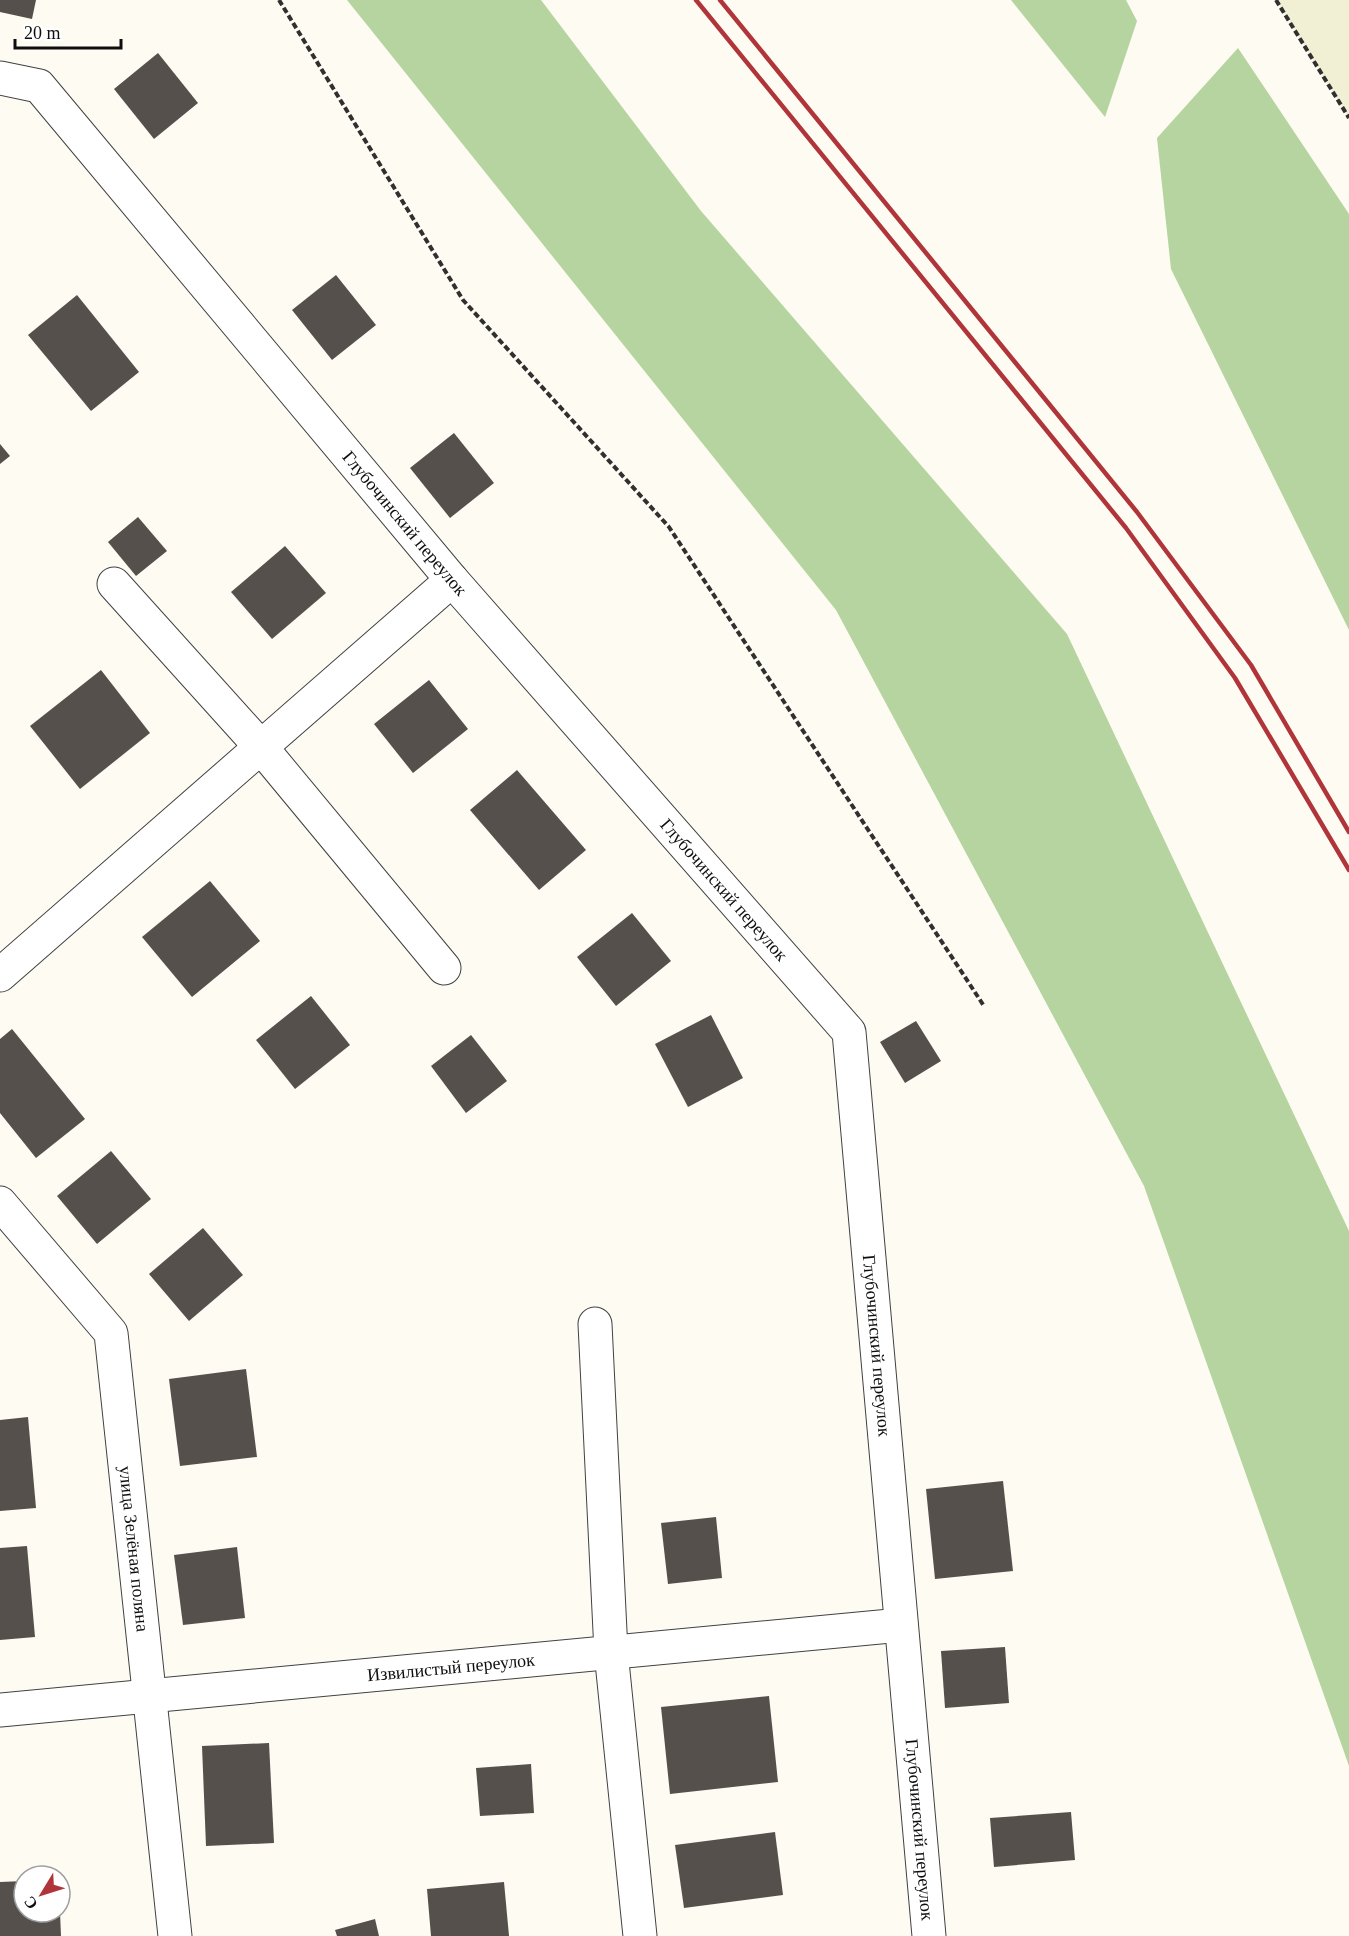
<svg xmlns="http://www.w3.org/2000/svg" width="1349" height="1936" font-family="'Times New Roman',serif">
<rect width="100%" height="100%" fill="#fdfbf2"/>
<path fill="#f1efd4" d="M 1276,0 L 1349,0 L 1349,118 Z"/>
<g fill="#b6d49f">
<path d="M 347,0 L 541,0 L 701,211 L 1067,634 L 1349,1231 L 1349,1766 L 1144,1186 L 836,610 Z"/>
<path d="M 1011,0 L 1126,0 L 1137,21 L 1105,117 Z"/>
<path d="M 1238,48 L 1349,214 L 1349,630 L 1171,269 L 1157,138 Z"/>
</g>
<g fill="#56504c">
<path d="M 0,0 L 36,0 L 32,19 L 0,12 Z"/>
<path d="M 158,53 L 198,103 L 154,139 L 114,89 Z"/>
<path d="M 336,275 L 376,325 L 332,360 L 292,310 Z"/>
<path d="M 77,295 L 139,372 L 91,411 L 28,335 Z"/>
<path d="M 454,433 L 494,483 L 450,518 L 410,468 Z"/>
<path d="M 0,444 L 10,456 L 0,464 Z"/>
<path d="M 138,517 L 167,551 L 136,576 L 108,542 Z"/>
<path d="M 285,546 L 326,593 L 272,639 L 231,592 Z"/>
<path d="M 101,670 L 150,733 L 80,789 L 30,726 Z"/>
<path d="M 429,680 L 468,729 L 413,773 L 374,724 Z"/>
<path d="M 517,770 L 586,850 L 539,890 L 470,810 Z"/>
<path d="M 210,881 L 260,941 L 192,997 L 142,937 Z"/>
<path d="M 632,913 L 671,961 L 616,1006 L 577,957 Z"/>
<path d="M 311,996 L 350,1045 L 295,1089 L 256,1040 Z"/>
<path d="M 711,1015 L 743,1078 L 688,1107 L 655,1044 Z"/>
<path d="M 916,1021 L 941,1061 L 905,1083 L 880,1042 Z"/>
<path d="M 12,1029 L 85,1119 L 36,1158 L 0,1113 L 0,1039 Z"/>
<path d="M 471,1035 L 507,1081 L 466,1113 L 431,1066 Z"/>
<path d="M 111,1151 L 151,1199 L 97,1244 L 57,1196 Z"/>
<path d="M 203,1228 L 243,1275 L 189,1321 L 149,1274 Z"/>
<path d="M 246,1369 L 257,1457 L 180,1466 L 169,1379 Z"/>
<path d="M 28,1417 L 36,1508 L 0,1511 L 0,1420 Z"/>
<path d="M 1003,1481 L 1013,1571 L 935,1579 L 926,1489 Z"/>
<path d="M 716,1517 L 722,1578 L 668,1584 L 661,1523 Z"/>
<path d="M 27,1546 L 35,1637 L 0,1640 L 0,1548 Z"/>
<path d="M 237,1547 L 245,1618 L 183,1625 L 174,1555 Z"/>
<path d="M 1005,1647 L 1009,1703 L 945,1708 L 941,1651 Z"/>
<path d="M 769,1696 L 778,1782 L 670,1794 L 661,1707 Z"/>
<path d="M 269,1743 L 274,1843 L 206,1846 L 202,1746 Z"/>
<path d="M 531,1764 L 534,1813 L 480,1816 L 476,1768 Z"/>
<path d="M 1071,1812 L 1075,1860 L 994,1867 L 990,1818 Z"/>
<path d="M 775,1832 L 783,1895 L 684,1908 L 675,1845 Z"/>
<path d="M 24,1881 L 24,1912 L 60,1912 L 61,1936 L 0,1936 L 0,1882 Z"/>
<path d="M 504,1882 L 509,1936 L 431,1936 L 427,1889 Z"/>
<path d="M 375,1919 L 379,1936 L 337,1936 L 335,1930 Z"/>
</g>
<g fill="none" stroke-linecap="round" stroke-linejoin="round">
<defs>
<g id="street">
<path id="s1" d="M 0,78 L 39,86 L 452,580 L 849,1032 L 929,1936"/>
<path d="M 114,584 L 260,746 L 444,968"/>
<path d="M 0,975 L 452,580"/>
<path id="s2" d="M 0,1203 L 111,1333 L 175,1936"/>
<path d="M 595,1324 L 611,1652 L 640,1936"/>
<path id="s3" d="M 0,1710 L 901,1625"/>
</g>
</defs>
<use href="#street" stroke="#414141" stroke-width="35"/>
<g stroke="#303030" stroke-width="4" stroke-dasharray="6 3" stroke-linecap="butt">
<path d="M 279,0 L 463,300 L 669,527 L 984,1006"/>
<path d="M 1276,0 L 1349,118"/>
</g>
<use href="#street" stroke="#fff" stroke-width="33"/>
<g stroke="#b0353a" stroke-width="4.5">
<path d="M 696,0 L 1126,528 L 1235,678 L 1349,870"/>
<path d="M 720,0 L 1137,512 L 1251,665 L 1349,832"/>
</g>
</g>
<g text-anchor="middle" stroke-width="6" stroke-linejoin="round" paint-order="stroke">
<g font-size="18" fill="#0e0e0e" stroke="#fff">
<text dy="6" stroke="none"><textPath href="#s1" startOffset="610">Глубочинский переулок</textPath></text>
<text dy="6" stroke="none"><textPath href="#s1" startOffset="1096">Глубочинский переулок</textPath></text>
<text dy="6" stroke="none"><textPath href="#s1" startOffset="1600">Глубочинский переулок</textPath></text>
<text dy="6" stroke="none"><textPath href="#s2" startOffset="388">улица Зелёная поляна</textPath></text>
<text dy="6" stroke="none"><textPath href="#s3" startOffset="453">Извилистый переулок</textPath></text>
<text dy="6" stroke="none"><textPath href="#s1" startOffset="2086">Глубочинский переулок</textPath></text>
</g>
</g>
<g transform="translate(42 1894) rotate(232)"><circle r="28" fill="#ffffff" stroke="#9f9f9f" stroke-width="1.5"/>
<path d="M0-4.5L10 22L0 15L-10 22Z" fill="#b0353a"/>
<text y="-9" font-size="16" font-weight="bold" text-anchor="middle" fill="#0e0e0e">С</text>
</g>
<path d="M15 39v9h106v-9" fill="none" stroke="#0e0e0e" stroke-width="3"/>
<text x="24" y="39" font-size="18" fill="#0e0e0e" stroke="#ffffff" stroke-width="4.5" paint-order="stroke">20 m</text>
</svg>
